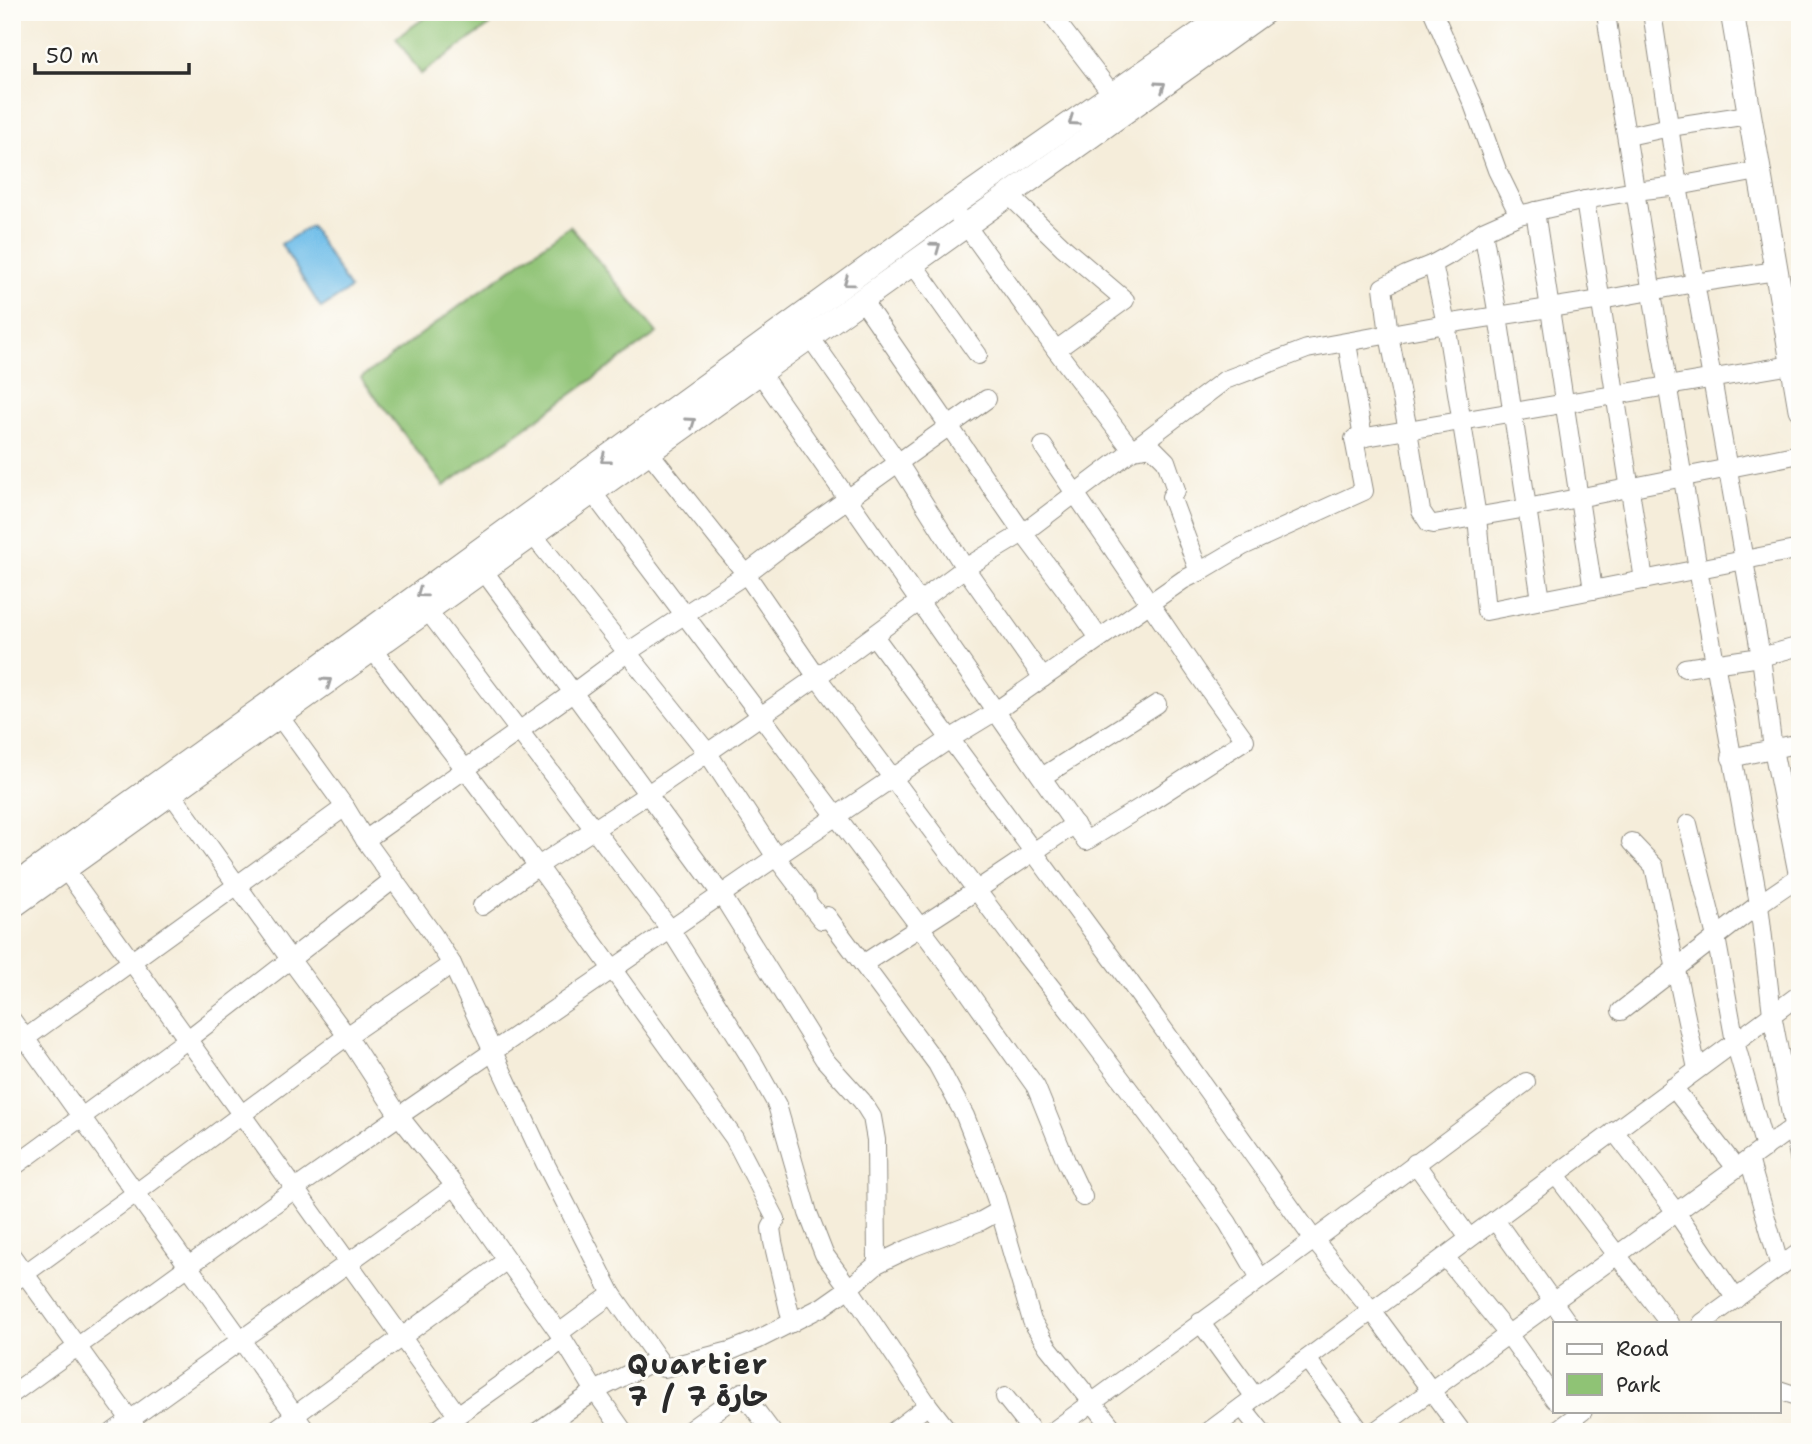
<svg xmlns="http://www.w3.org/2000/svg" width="1812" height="1444" font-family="'Shantell Sans','Playpen Sans Arabic',sans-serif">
<rect width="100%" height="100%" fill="#fdfcf7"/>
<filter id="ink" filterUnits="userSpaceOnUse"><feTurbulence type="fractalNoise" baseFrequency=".0143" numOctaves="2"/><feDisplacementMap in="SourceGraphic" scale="14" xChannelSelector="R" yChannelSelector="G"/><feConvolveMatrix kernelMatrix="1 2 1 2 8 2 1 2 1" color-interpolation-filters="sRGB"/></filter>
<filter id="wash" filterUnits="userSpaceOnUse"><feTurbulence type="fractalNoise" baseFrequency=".00686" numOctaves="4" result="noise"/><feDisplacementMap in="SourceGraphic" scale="28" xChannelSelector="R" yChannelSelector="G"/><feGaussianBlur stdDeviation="1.57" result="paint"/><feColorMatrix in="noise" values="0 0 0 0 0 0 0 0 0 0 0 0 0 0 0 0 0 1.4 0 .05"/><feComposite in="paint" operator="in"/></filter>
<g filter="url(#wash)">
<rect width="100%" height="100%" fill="#f5edda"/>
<g fill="#8fc375" stroke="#5d7750" stroke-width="2">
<path d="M 433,12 L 480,12 L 490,25 L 421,74 L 396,38 Z"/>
<path d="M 570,226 L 657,333 L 444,486 L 361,378 Z"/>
</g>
<path fill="#6ebde9" stroke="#4c748a" stroke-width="2" d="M 311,226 L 350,289 L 321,308 L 281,244 Z"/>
</g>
<g filter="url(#ink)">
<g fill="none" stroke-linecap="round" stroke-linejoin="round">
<defs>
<g id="minor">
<path d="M 1049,12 L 1119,103"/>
<path d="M 1433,12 L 1473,104 L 1497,170 L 1519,215"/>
<path d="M 1606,12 C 1613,72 1627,131 1635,191 L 1698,569 L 1759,904 L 1772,1014 L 1800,1162"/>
<path d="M 1652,12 L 1678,186 L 1761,657 L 1773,749 L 1800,885"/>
<path d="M 1628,136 L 1670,127 L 1748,115"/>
<path d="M 1758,171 L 1678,186 L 1635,191 L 1585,200 L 1519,215 L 1483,231 L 1451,254 L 1433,264 L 1406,275 L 1383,287 L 1389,335 L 1408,430 L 1421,511 L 1429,523 L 1434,524 L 1527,508 L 1800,454"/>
<path d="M 1009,195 L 1064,248 L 1125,300 L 1056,350"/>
<path d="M 1585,200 L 1644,580"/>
<path d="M 952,206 L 1056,350 L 1132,450 L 1152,447 L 1166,461 L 1176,490 L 1171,497 L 1199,572"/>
<path d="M 1535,211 L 1593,590"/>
<path d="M 1483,231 L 1498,316 L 1541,600"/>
<path d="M 913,264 L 978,355"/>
<path d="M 1433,264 L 1446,324 L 1477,517 L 1486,611 L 1800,549"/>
<path d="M 862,300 L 1023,533 L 1065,589 L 1099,638"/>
<path d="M 810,337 L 899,464 L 965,568 L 1043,678"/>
<path d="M 1347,343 L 1363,438"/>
<path d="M 760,373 L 1086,841 L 1151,801 L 1245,740 L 1197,673 L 1043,446"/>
<path d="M 649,452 L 746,574 L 817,677 L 1016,943 L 1076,1019 L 1206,1192 L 1228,1223 L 1260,1278"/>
<path d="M 592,492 L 962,983 L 1036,1087 L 1066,1161 L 1083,1197"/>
<path d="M 533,535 L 707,752 L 776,857 L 807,898 L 805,899 L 822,920 L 827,916 L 937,1064 L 965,1116 L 984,1164 L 996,1198 L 1032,1321 L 1048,1347 L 1116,1432"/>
<path d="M 483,570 L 721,894 L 824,1059 L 862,1101 L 872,1117 L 876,1140 L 877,1264"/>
<path d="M 428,611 L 670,929 L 752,1060 L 777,1105 L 808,1213 L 824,1254 L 849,1288 L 928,1405 L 949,1432"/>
<path d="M 874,636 L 1129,981 L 1314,1240 L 1372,1311 L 1462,1432"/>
<path d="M 365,640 L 465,769 L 538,866 L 734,1138 L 776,1219 L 771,1228 L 773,1242 L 792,1323"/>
<path d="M 1685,668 L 1761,657 L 1800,646"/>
<path d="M 279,716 L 345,807 L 365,840 L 432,933 L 452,964 L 545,1163 L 612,1294 L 658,1359"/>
<path d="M 1731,758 L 1800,743"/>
<path d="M 1042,777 L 1157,704"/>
<path d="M 171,793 L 290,959 L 347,1036 L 399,1116 L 455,1186 L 507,1260 L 559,1333 L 595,1391 L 624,1432"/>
<path d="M 1688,824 L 1716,937 L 1735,1042 L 1765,1148"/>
<path d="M 365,840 L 574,692 L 628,652 L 746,574 L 793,538 L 987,399"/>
<path d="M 1631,842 L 1654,866 L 1697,1069"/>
<path d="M 65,869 L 457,1414"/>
<path d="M 482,906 L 538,866 L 648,794 L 817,677 L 965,568 L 1023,533 L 1225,380 L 1307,349 L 1446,324 L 1601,300 L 1695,283 L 1776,271"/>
<path d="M 863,964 L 977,890 L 1075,824"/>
<path d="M 1621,1011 L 1759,904 L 1800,876"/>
<path d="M 12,1020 L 307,1432"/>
<path d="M 12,1048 L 345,807"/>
<path d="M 1673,1087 L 1736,1168"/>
<path d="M 1614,1131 L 1676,1212 L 1736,1299"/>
<path d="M 1749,1159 L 1780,1267"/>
<path d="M 1415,1163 L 1469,1238"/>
<path d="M 12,1168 L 188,1039 L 394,879"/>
<path d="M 1556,1175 L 1669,1323"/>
<path d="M 1495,1220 L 1568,1323"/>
<path d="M 12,1256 L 139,1432"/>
<path d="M 1445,1257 L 1508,1334 L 1555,1400"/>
<path d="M 12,1283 L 136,1193 L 347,1036 L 452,964"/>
<path d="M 1200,1322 L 1255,1397"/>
<path d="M 1702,1323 L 1800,1252"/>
<path d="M 559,1333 L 612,1294"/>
<path d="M 1307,1359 L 1361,1432"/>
<path d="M 1779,1390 L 1800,1397"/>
<path d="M 12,1394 L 295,1189 L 399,1116 L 776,857 L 950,739 L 996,711 L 1183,580 L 1199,572 L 1243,546 L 1364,491 L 1354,439 L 1792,365"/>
<path d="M 1005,1397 L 1033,1432"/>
<path d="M 1242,1407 L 1262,1432"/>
<path d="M 113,1432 L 455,1186"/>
<path d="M 272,1432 L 507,1260"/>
<path d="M 434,1432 L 563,1340"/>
<path d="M 537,1432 L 595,1391 L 658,1359 L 664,1368 L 730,1351 L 757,1340 L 822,1307 L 849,1288 L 877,1264 L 908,1249 L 981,1221 L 999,1211"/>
<path d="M 687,1432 L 742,1392 L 772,1432"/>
<path d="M 893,1432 L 928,1405"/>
<path d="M 1052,1432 L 1314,1240 L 1526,1082"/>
<path d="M 1208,1432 L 1800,994"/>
<path d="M 1374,1432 L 1800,1122"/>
<path d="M 1554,1432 L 1583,1411"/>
</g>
<g id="tertiary">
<path d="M 1732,12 L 1800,409"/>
<path d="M 12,887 L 272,701 L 952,206 L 1230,12"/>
<path d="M 12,907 L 1265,12"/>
</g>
</defs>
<use href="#minor" stroke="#908c82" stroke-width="20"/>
<use href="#tertiary" stroke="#908c82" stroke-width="25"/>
<use href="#minor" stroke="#fff" stroke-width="18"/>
<use href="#tertiary" stroke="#fff" stroke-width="23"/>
</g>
<defs><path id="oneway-chevron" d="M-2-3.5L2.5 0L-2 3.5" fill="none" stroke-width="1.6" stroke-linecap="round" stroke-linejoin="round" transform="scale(1.75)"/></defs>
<g stroke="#a0a0a0">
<use href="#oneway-chevron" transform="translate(1161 86) rotate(-35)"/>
<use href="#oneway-chevron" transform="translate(1073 121) rotate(145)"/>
<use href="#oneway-chevron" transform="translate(936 247) rotate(-36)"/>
<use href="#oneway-chevron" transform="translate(848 282) rotate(144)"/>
<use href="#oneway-chevron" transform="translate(691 422) rotate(-35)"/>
<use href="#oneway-chevron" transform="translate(605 459) rotate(144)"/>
<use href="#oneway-chevron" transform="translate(421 593) rotate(144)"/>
<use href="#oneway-chevron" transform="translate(327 682) rotate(-35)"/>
</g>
</g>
<g text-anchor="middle" stroke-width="6" stroke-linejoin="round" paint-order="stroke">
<g font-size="28" font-weight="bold" letter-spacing="2" fill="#2b2b2b" stroke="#fdfcf7">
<text x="698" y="1374">Quartier<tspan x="698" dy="32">7 / حارة 7</tspan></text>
</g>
</g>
<rect width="1812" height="1444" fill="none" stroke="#fdfcf7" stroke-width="42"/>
<rect x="1553" y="1322" width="228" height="91" fill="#fdfcf7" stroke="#a9a8a5" stroke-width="2"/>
<rect x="1567" y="1344" width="35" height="10" fill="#ffffff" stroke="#a9a8a5" stroke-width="2"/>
<text x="1616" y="1356" font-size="21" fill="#2b2b2b">Road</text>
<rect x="1567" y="1374" width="35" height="21" fill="#8fc375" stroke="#a9a8a5" stroke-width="2"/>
<text x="1616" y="1392" font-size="21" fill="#2b2b2b">Park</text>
<path d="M35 63v10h154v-10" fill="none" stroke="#2b2b2b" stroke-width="3.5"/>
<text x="46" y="63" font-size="21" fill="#2b2b2b" stroke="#fdfcf7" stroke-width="5" paint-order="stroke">50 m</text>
</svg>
